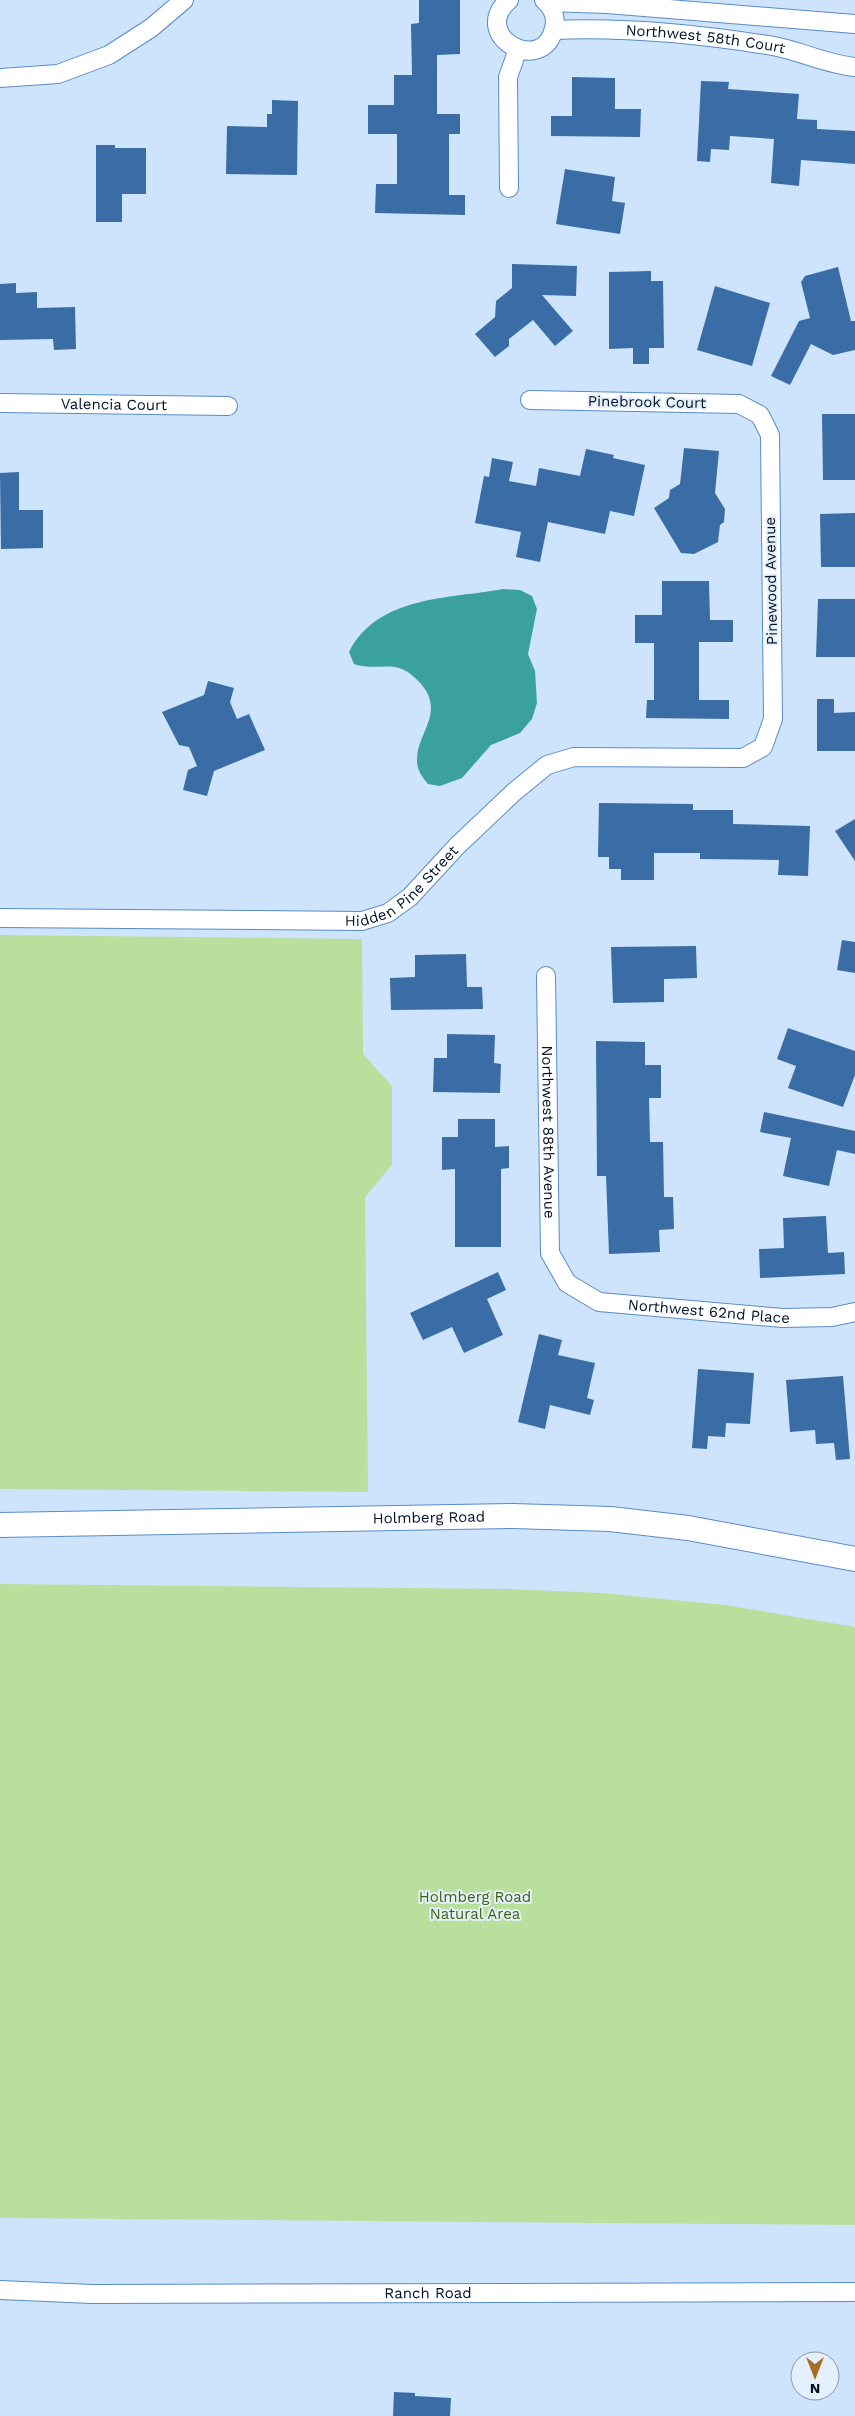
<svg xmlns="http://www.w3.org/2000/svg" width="855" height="2416" font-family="'Work Sans',sans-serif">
<rect width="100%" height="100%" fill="#cee4fd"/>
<g fill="#b8df9b">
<path d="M 0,935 L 362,939 L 363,1054 L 392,1086 L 392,1165 L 365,1197 L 368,1492 L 0,1489 Z"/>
<path d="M 0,1584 L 508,1589 L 601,1593 L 725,1605 L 855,1627 L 855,2225 L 0,2218 Z"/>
</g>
<path fill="#3ba19e" d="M 503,589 L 520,590 L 532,596 L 537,609 L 528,654 L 535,671 L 537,703 L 532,719 L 520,733 L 491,745 L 462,778 L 440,786 L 428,784 C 422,777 417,770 417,760 C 416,734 446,713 421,684 C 415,677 408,671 399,668 C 386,664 371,670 354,664 L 349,652 C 378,595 450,599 503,589 Z"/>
<g fill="#3a6da5">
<path d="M 419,0 L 460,0 L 460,54 L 437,55 L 437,114 L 460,114 L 460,134 L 449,134 L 449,195 L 465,195 L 465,215 L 375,213 L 376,184 L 397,184 L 397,134 L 368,134 L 368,105 L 394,105 L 394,75 L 412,75 L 411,24 L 419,23 Z"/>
<path d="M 572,77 L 615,78 L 615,109 L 641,109 L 640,137 L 551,136 L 551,116 L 572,116 Z"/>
<path d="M 701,81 L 729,82 L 728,89 L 799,94 L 797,119 L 817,120 L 817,129 L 855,131 L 855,164 L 801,160 L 799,186 L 771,183 L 774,139 L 730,136 L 729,150 L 711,149 L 710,162 L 697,161 Z"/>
<path d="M 272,100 L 298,101 L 297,175 L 226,174 L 227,126 L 267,127 L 267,114 L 272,114 Z"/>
<path d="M 96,145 L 115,145 L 115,148 L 146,148 L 146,194 L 122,194 L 122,222 L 96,222 Z"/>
<path d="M 565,169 L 615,177 L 612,201 L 625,203 L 620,234 L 556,224 Z"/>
<path d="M 512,264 L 577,266 L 576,296 L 542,295 L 573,331 L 555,346 L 533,320 L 509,339 L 509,346 L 495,357 L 475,334 L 495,317 L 496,301 L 512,288 Z"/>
<path d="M 838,267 L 851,321 L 855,321 L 855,350 L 833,355 L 811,344 L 790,385 L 771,376 L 799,321 L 810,318 L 801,282 L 805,276 Z"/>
<path d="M 651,271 L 651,281 L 663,281 L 664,348 L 649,348 L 649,364 L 633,364 L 633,348 L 609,349 L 609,272 Z"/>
<path d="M 16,283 L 16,293 L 37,292 L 37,308 L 75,307 L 76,349 L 54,350 L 53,339 L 0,340 L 0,284 Z"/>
<path d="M 715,286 L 770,303 L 752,366 L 697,350 Z"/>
<path d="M 822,414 L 855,414 L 855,480 L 823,480 Z"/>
<path d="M 684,448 L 719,451 L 715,493 L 725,509 L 724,522 L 720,525 L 718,542 L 694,554 L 681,553 L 654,508 L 669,498 L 670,490 L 680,484 Z"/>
<path d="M 586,449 L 614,455 L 613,458 L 645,465 L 634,516 L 610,511 L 605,534 L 548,522 L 540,562 L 516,557 L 521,532 L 475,523 L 484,476 L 489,477 L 492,458 L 513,462 L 509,481 L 536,486 L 539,468 L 580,476 Z"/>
<path d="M 19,472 L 19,510 L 43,510 L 43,548 L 1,549 L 0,473 Z"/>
<path d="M 855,513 L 855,567 L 821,567 L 820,514 Z"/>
<path d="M 662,581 L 709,581 L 710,620 L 733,620 L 733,642 L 699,642 L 699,700 L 729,700 L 729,719 L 646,718 L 647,700 L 654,700 L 654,643 L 635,643 L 635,615 L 662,615 Z"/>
<path d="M 818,599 L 855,599 L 855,657 L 816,657 Z"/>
<path d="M 208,681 L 234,688 L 230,702 L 237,719 L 249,714 L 265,750 L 214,771 L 207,796 L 183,790 L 188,770 L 197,766 L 189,747 L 179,745 L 162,712 L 204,695 Z"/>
<path d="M 817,699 L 834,699 L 834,713 L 855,712 L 855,751 L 817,751 Z"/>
<path d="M 599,803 L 693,804 L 693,810 L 733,810 L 733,824 L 810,826 L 808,876 L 778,875 L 779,860 L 700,859 L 700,853 L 654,853 L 654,880 L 621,880 L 621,869 L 609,869 L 609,857 L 598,857 Z"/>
<path d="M 855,819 L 855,861 L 835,831 Z"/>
<path d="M 842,940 L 855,942 L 855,973 L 837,970 Z"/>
<path d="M 696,946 L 697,978 L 664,979 L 664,1002 L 613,1003 L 611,947 Z"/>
<path d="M 466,954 L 467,987 L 482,987 L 483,1009 L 391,1010 L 390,978 L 415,977 L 415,955 Z"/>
<path d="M 788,1028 L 855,1051 L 855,1075 L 843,1107 L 788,1088 L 796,1066 L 777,1059 Z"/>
<path d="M 447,1034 L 495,1035 L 494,1063 L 501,1064 L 500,1093 L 433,1092 L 434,1058 L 447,1058 Z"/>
<path d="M 596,1041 L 645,1042 L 645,1065 L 661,1065 L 661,1098 L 649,1098 L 650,1142 L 663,1142 L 664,1197 L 673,1197 L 674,1229 L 659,1230 L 660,1252 L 609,1254 L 606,1176 L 597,1176 Z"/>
<path d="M 764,1112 L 855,1131 L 855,1154 L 837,1150 L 829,1186 L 783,1176 L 791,1138 L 760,1132 Z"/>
<path d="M 458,1119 L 495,1119 L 495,1147 L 509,1146 L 509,1168 L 501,1169 L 501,1247 L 455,1247 L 455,1169 L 442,1170 L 442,1137 L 458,1137 Z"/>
<path d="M 826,1216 L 828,1253 L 844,1252 L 845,1274 L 760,1278 L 759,1249 L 784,1248 L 783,1218 Z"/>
<path d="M 498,1272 L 506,1290 L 487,1299 L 503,1335 L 464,1353 L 452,1327 L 423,1340 L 410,1313 Z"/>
<path d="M 539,1334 L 562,1340 L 558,1355 L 595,1363 L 587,1398 L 594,1400 L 590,1415 L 550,1405 L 545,1429 L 518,1422 Z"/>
<path d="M 698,1369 L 754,1373 L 750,1424 L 726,1423 L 725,1437 L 708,1436 L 707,1449 L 692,1448 Z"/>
<path d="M 843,1376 L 850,1459 L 836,1460 L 834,1443 L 816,1444 L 815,1430 L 790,1432 L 786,1380 Z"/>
<path d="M 394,2392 L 415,2393 L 415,2396 L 451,2398 L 450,2416 L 393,2416 Z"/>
</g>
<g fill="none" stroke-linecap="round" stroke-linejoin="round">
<defs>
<g id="street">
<path d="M 509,0 C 468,36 544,77 554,28 C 557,17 552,7 544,0"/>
<path d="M 546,2 L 607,4 L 855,24"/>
<path id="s1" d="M 554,30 C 624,27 697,34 767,45 C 797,49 824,64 855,67"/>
<path d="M 0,78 L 58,74 L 109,55 L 151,28 L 184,0"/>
<path d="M 509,188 L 508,77 L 518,49"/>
<path id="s2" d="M 0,403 L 228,406"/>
<path id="s3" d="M 0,918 L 362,921 L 388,913 L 410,897 L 457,846 L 514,792 L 547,765 L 574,757 L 743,758 L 763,747 L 773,719 L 770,435 L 760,415 L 739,404 L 530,400"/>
<path id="s4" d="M 546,976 L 550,1253 L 567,1283 L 599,1302 L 783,1318 L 832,1317 L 855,1312"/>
<path id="s5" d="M 0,2290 L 92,2294 L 855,2292"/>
</g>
<g id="secondary">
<path id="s6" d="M 0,1525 L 513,1516 L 610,1519 L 688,1528 L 855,1559"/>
</g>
</defs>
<use href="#street" stroke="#588cc6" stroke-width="20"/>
<use href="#secondary" stroke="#588cc6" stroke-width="26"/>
<use href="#street" stroke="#fff" stroke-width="18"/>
<use href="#secondary" stroke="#fff" stroke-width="24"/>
</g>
<g text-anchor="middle" stroke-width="4" stroke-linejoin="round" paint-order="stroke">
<g font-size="15" fill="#001127" stroke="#e5f0fd">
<text dy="5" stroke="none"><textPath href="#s1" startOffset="152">Northwest 58th Court</textPath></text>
<text transform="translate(647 402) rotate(1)" y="5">Pinebrook Court</text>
<text dy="5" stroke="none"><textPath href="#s2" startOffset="114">Valencia Court</textPath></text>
<text transform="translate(771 581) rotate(-91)" y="5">Pinewood Avenue</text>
<text dy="5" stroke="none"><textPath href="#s3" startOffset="414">Hidden Pine Street</textPath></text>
<text dy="5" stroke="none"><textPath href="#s4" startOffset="156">Northwest 88th Avenue</textPath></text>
<text dy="5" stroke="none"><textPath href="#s4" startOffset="459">Northwest 62nd Place</textPath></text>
<text dy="5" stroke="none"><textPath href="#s6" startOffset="429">Holmberg Road</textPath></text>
<text dy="5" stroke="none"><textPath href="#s5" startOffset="428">Ranch Road</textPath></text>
</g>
<g font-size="15" fill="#3c6311" stroke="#e5f0fd">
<text x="475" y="1902">Holmberg Road<tspan x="475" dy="17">Natural Area</tspan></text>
</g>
</g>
<g transform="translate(815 2376) rotate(180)"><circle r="24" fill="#e5f0fd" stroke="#8997a7"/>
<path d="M0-4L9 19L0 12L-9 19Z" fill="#a26f25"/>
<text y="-8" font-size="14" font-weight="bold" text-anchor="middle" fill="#001127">N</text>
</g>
</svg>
